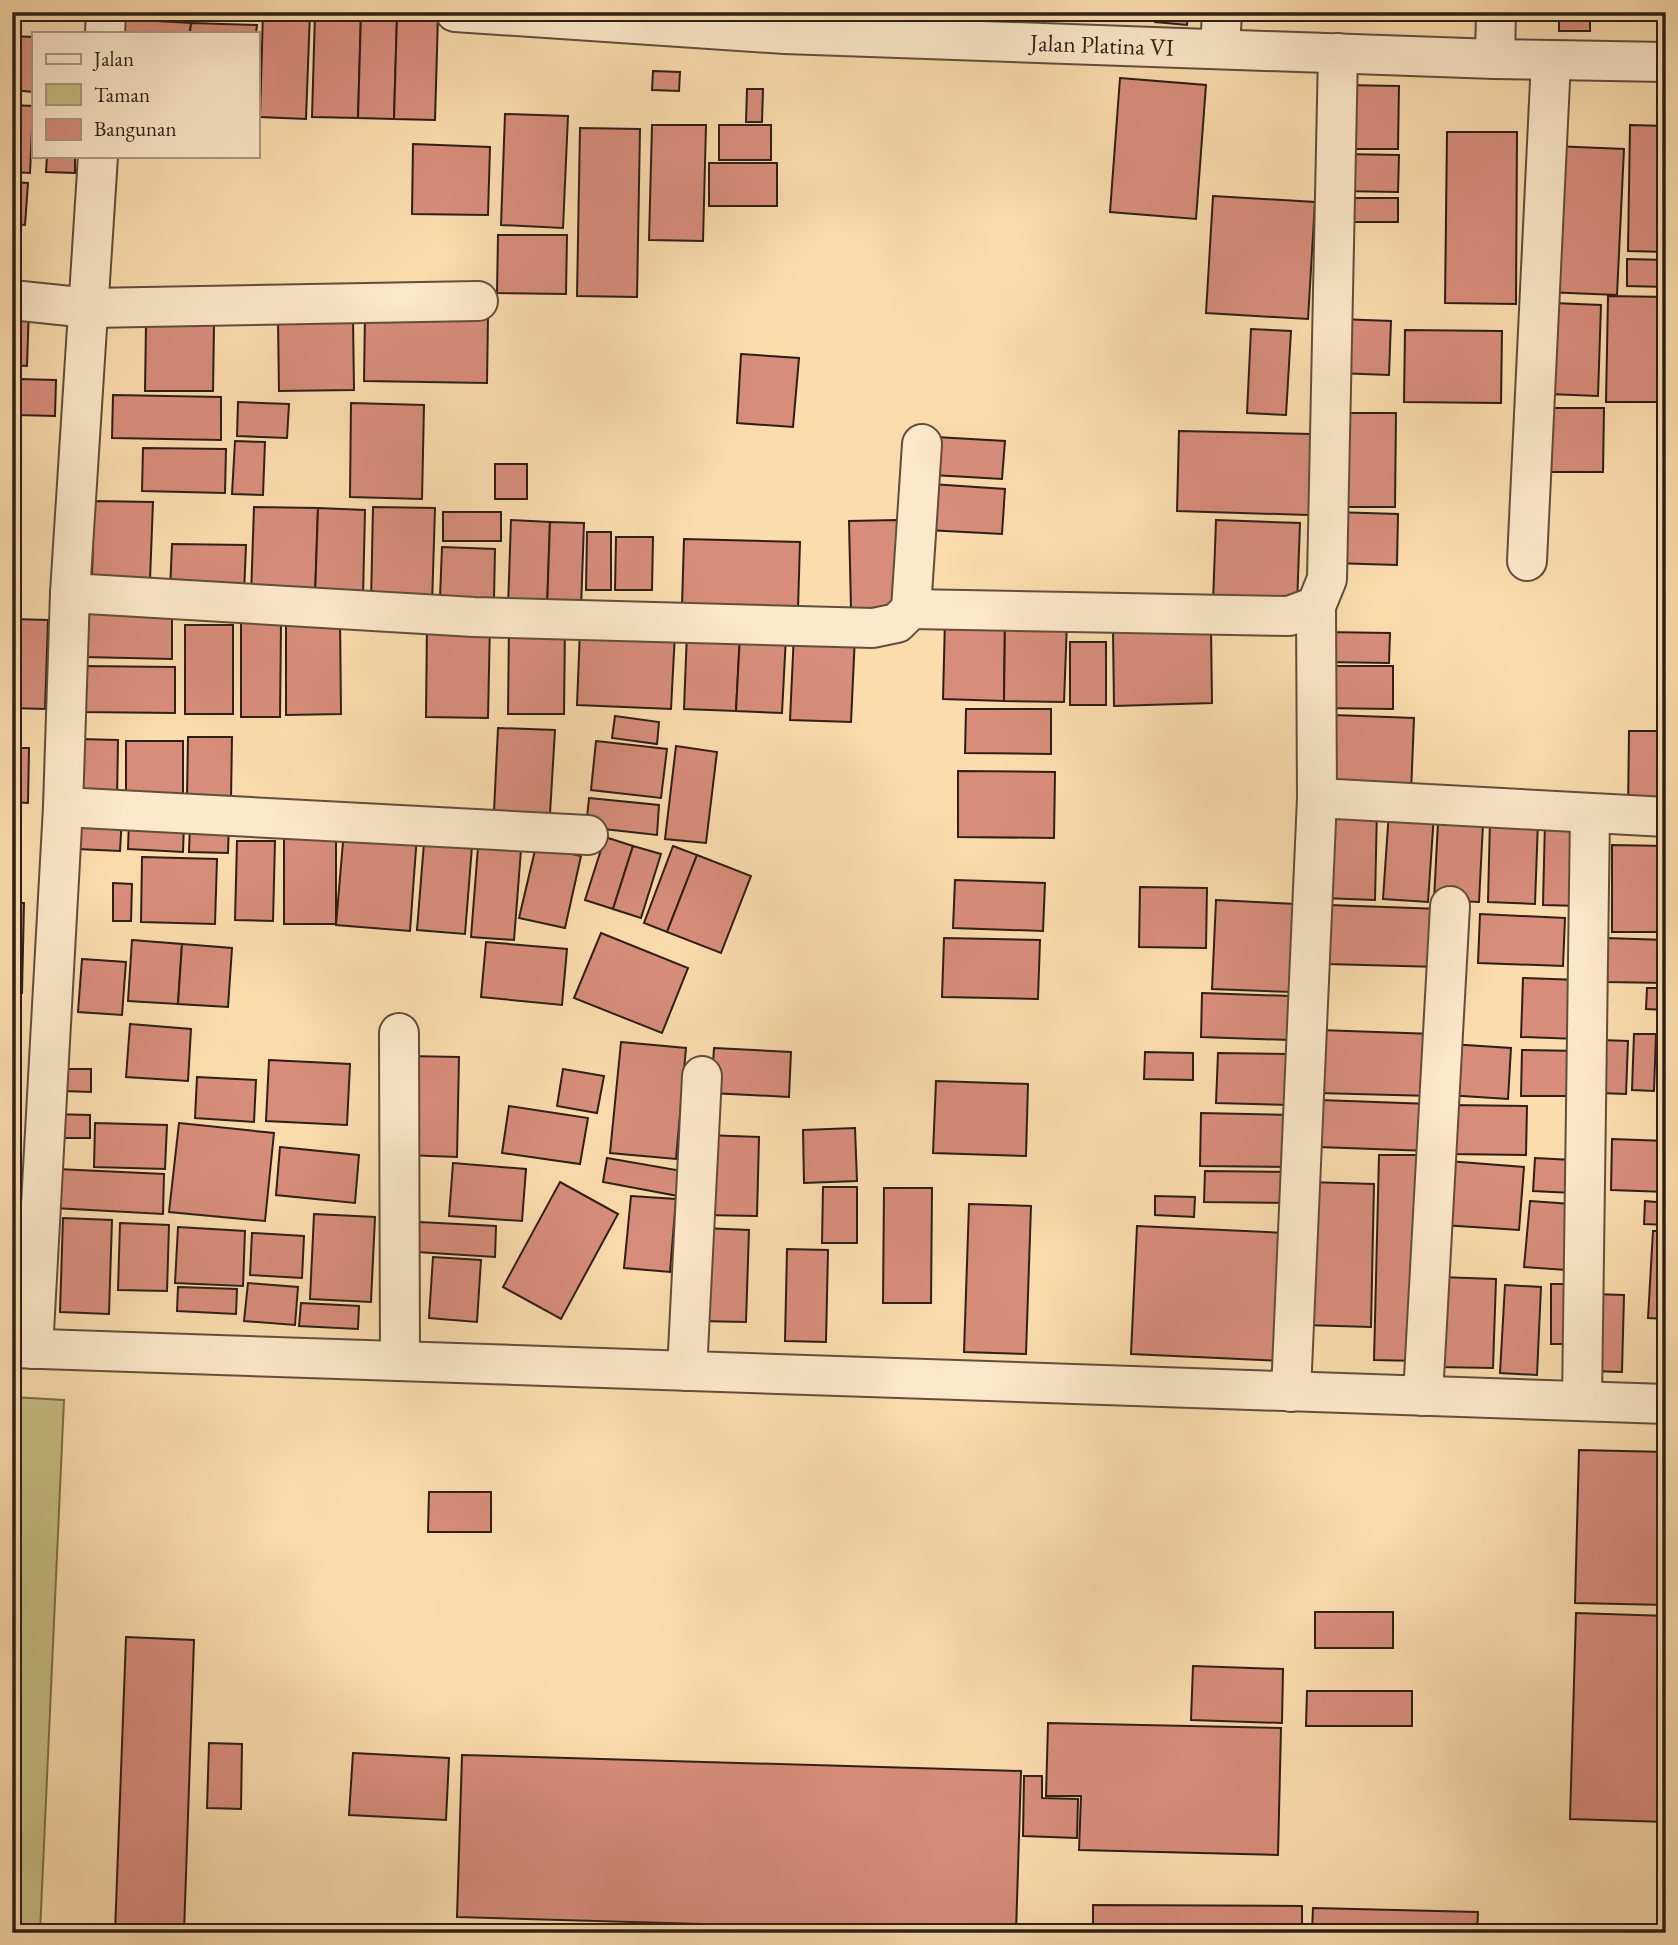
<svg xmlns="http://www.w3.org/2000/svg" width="1678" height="1945" font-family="'EB Garamond',serif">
<rect width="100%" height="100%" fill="#fadcad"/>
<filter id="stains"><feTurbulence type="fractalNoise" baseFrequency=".00286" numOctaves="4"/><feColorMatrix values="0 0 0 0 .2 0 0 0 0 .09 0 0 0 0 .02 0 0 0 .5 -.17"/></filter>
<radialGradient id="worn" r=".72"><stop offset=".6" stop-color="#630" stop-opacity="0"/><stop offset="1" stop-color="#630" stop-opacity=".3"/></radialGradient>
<path fill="#c6be84" stroke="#7a6e4e" stroke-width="2" d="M 12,1397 L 64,1400 L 40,1933 L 12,1933 Z"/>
<g fill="#d88d7b" stroke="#2d1f18" stroke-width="2">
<path d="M 263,12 L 310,12 L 306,119 L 260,117 Z"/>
<path d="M 949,12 L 1002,12 L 1002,15 Z"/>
<path d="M 1084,12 L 1149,12 L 1149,16 L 1084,15 Z"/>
<path d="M 1155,12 L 1188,12 L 1187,25 L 1155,22 Z"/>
<rect x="1559" y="12" width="31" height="19"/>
<path d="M 315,13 L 361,14 L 358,118 L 312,117 Z"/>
<path d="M 361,14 L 397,15 L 394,119 L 358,118 Z"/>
<path d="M 397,15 L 438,16 L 435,120 L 394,119 Z"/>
<path d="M 122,19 L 191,23 L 190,33 L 121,33 Z"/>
<path d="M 191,23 L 257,25 L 256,33 L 190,33 Z"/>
<path d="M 12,36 L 33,37 L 33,92 L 12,90 Z"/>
<path d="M 653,71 L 680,72 L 679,91 L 652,90 Z"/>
<path d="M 1120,78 L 1206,85 L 1196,219 L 1110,212 Z"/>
<path d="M 1343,85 L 1399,86 L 1398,149 L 1342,149 Z"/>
<path d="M 747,89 L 763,89 L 762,122 L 746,122 Z"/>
<path d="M 12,105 L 33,106 L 30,173 L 12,172 Z"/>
<path d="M 505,114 L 568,116 L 563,228 L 501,225 Z"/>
<path d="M 652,125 L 706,125 L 703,241 L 649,240 Z"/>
<rect x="719" y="125" width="52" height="35"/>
<path d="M 1630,125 L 1666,126 L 1666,252 L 1628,251 Z"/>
<path d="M 580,128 L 640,129 L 637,297 L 577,296 Z"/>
<path d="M 1447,132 L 1517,132 L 1516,304 L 1445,303 Z"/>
<path d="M 413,144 L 490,147 L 488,215 L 412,214 Z"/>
<path d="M 1553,146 L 1624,149 L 1617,295 L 1545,292 Z"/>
<path d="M 1341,154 L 1399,155 L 1398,192 L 1340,191 Z"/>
<path d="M 47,156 L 75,156 L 75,173 L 46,172 Z"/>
<rect x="709" y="163" width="68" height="43"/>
<path d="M 12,182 L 28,183 L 25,225 L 12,224 Z"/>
<path d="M 1213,196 L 1315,202 L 1308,319 L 1206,313 Z"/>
<path d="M 1342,198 L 1398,198 L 1398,222 L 1341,222 Z"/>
<path d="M 12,232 L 19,233 L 15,293 L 12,293 Z"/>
<path d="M 498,235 L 567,235 L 566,294 L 497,293 Z"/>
<path d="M 1627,259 L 1666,260 L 1666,287 L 1627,286 Z"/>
<path d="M 1608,296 L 1666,297 L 1666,402 L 1606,402 Z"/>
<path d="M 1553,303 L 1601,305 L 1598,396 L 1549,394 Z"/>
<path d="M 12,306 L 29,306 L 27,366 L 12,365 Z"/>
<path d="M 365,314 L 488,316 L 487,383 L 364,381 Z"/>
<path d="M 278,319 L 353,319 L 354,390 L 279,391 Z"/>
<path d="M 1339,319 L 1391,321 L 1389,375 L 1337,373 Z"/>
<path d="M 146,324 L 214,325 L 213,391 L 145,391 Z"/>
<path d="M 1251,329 L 1291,331 L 1286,415 L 1247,413 Z"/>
<path d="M 1405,330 L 1502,331 L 1501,403 L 1404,402 Z"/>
<path d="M 741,354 L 799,358 L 793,427 L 737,423 Z"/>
<path d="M 18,379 L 56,380 L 55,416 L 17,415 Z"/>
<path d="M 113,395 L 221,397 L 221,440 L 112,438 Z"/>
<path d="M 238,402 L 289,404 L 287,438 L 237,436 Z"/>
<path d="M 351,403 L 424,405 L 422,499 L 350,497 Z"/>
<path d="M 1540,408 L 1604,408 L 1603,472 L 1539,472 Z"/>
<path d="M 1336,413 L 1396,413 L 1395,507 L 1335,507 Z"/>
<path d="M 1179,431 L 1311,434 L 1309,515 L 1177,511 Z"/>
<path d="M 936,437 L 1005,441 L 1002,479 L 933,475 Z"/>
<path d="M 235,441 L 265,442 L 263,495 L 232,494 Z"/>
<path d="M 143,448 L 226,449 L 225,493 L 142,491 Z"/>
<rect x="495" y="464" width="32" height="35"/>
<path d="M 931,484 L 1005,489 L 1002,534 L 927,530 Z"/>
<path d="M 94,501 L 153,502 L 150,580 L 92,578 Z"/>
<path d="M 254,507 L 318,508 L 315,597 L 251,596 Z"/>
<path d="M 373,507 L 435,508 L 432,605 L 371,604 Z"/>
<path d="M 318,508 L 365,510 L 363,598 L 315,597 Z"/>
<rect x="443" y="512" width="58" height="29"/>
<path d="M 1333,512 L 1398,514 L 1397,565 L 1332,563 Z"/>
<path d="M 511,520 L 550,522 L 547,609 L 508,607 Z"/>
<path d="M 897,520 L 898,609 L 851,609 L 849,521 Z"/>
<path d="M 1216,520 L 1300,523 L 1297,605 L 1213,602 Z"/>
<path d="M 550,522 L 584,523 L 581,609 L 547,609 Z"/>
<path d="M 587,532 L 611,532 L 611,590 L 586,590 Z"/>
<path d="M 616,537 L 653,537 L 652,590 L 615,590 Z"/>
<path d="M 684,539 L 800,542 L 798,609 L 682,606 Z"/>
<path d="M 172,544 L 246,545 L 244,594 L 170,592 Z"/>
<path d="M 442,547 L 495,549 L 494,599 L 440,598 Z"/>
<path d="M 85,613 L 172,615 L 172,659 L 84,657 Z"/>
<path d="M 286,617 L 340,617 L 341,714 L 286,715 Z"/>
<path d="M 12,619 L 48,620 L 45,709 L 12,708 Z"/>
<path d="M 945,619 L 1005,620 L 1004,701 L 943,699 Z"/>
<path d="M 1005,620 L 1067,622 L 1064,702 L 1004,701 Z"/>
<path d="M 241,622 L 281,623 L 280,717 L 241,717 Z"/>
<path d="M 427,623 L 490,623 L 488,718 L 426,717 Z"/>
<rect x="185" y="625" width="48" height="89"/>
<path d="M 509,625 L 565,626 L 564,714 L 508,714 Z"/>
<path d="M 1211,628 L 1212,703 L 1114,706 L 1113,631 Z"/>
<path d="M 580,630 L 675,633 L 671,709 L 577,705 Z"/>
<path d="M 687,632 L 740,634 L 736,711 L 684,709 Z"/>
<path d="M 1324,632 L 1390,633 L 1389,663 L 1324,662 Z"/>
<path d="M 794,633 L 855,636 L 851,722 L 790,720 Z"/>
<path d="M 740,634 L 786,636 L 782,713 L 736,711 Z"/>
<rect x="1070" y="642" width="36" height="63"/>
<path d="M 82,666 L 175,667 L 175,713 L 82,712 Z"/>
<path d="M 1323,666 L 1393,666 L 1393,709 L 1322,708 Z"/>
<path d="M 966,709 L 1051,709 L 1051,754 L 965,753 Z"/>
<path d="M 1333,715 L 1414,718 L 1411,793 L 1330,789 Z"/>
<path d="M 615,716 L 659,722 L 657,744 L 612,738 Z"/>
<path d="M 498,728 L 555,730 L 550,814 L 494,811 Z"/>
<path d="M 1629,731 L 1666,731 L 1666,813 L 1628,813 Z"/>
<path d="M 188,737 L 232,737 L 231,798 L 187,798 Z"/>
<path d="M 80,739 L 118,740 L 117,802 L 79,801 Z"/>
<rect x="126" y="741" width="57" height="55"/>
<path d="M 596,741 L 667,749 L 661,798 L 591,790 Z"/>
<path d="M 676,746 L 717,752 L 706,843 L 665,839 Z"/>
<path d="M 12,748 L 29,748 L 28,803 L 12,802 Z"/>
<path d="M 958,771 L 1055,772 L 1054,838 L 958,837 Z"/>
<path d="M 589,798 L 659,805 L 657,835 L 586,827 Z"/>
<path d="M 1324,807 L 1377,808 L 1375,900 L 1322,898 Z"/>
<path d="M 1389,811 L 1434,814 L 1428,902 L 1383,899 Z"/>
<path d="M 79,815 L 122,816 L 120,851 L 77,849 Z"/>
<path d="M 1490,819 L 1538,821 L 1535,904 L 1488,902 Z"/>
<path d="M 129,820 L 184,824 L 183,852 L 128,849 Z"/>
<path d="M 1545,820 L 1581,821 L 1579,906 L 1543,905 Z"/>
<path d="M 1438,822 L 1483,824 L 1479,902 L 1434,900 Z"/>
<path d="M 190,823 L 229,824 L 228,853 L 189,852 Z"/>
<rect x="284" y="829" width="52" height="95"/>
<path d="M 344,830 L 417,835 L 410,931 L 336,925 Z"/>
<path d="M 425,830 L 473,834 L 465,934 L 417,930 Z"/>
<path d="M 479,834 L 522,837 L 514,940 L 471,937 Z"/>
<path d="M 605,837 L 633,846 L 613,909 L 585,900 Z"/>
<path d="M 237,841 L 275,841 L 273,921 L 235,920 Z"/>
<path d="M 1612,845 L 1666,846 L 1666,932 L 1612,932 Z"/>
<path d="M 536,846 L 581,856 L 565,928 L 519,918 Z"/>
<path d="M 633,846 L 661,854 L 641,918 L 613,909 Z"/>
<path d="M 673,846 L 697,855 L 667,932 L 644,923 Z"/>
<path d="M 697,855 L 751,876 L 721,953 L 667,932 Z"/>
<path d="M 142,857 L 217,859 L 215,924 L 141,922 Z"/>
<path d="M 955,880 L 1045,883 L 1043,931 L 953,928 Z"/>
<path d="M 113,883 L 132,884 L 131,921 L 113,921 Z"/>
<path d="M 1140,887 L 1207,888 L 1206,948 L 1139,947 Z"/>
<path d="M 1216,900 L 1297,904 L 1293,992 L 1212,989 Z"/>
<path d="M 12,903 L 24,903 L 22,993 L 12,993 Z"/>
<path d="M 1329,905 L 1441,909 L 1439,967 L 1327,964 Z"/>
<path d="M 1480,914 L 1565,918 L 1563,966 L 1478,963 Z"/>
<path d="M 601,933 L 688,968 L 662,1033 L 574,998 Z"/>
<path d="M 944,938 L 1040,940 L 1038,999 L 942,997 Z"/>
<path d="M 1606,938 L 1666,940 L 1666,983 L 1606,982 Z"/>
<path d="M 132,940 L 182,944 L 178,1004 L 128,1001 Z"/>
<path d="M 486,942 L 567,949 L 562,1005 L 481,997 Z"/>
<path d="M 182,944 L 232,948 L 228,1007 L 178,1004 Z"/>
<path d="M 82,959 L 126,962 L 122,1015 L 78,1012 Z"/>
<path d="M 1523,978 L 1579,980 L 1578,1039 L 1521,1037 Z"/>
<path d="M 1647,988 L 1666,988 L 1666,1010 L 1646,1009 Z"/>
<path d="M 1202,993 L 1290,996 L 1289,1040 L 1201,1037 Z"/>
<path d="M 130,1024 L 191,1029 L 188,1081 L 126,1077 Z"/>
<path d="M 1319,1030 L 1434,1034 L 1432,1096 L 1317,1093 Z"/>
<path d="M 1634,1034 L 1656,1034 L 1654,1091 L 1632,1090 Z"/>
<path d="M 1601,1040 L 1628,1041 L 1626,1094 L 1599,1093 Z"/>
<path d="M 1661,1041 L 1666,1041 L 1666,1102 L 1660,1102 Z"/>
<path d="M 621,1042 L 686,1048 L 676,1159 L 610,1153 Z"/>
<path d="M 1450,1044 L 1511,1048 L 1508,1099 L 1447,1095 Z"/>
<path d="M 714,1048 L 791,1052 L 789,1097 L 711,1093 Z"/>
<path d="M 1522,1050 L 1580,1051 L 1579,1096 L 1521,1096 Z"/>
<path d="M 1145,1052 L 1193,1053 L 1193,1080 L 1144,1079 Z"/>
<path d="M 1218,1053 L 1289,1054 L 1288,1105 L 1216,1103 Z"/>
<path d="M 407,1056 L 459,1057 L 457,1157 L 405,1155 Z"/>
<path d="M 269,1060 L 350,1064 L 347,1125 L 266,1121 Z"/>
<path d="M 63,1069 L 91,1069 L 91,1092 L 63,1091 Z"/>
<path d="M 563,1069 L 604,1076 L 597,1113 L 557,1106 Z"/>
<path d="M 197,1077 L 256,1080 L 254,1122 L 195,1118 Z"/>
<path d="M 936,1081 L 1028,1084 L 1026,1156 L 933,1153 Z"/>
<path d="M 1319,1100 L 1431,1104 L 1429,1151 L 1318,1147 Z"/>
<path d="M 1450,1105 L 1527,1106 L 1526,1155 L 1449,1154 Z"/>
<path d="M 509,1106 L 588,1118 L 580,1164 L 502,1153 Z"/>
<path d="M 1201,1113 L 1292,1115 L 1291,1167 L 1200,1166 Z"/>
<path d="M 51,1114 L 90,1115 L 90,1138 L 51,1138 Z"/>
<path d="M 95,1123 L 167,1125 L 165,1169 L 94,1167 Z"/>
<path d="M 179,1123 L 274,1133 L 265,1221 L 169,1212 Z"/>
<path d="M 855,1128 L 857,1181 L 804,1183 L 803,1130 Z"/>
<path d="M 705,1135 L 759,1137 L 757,1216 L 703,1215 Z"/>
<path d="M 1612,1139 L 1666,1141 L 1666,1192 L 1611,1190 Z"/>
<path d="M 280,1147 L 359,1155 L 355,1203 L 276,1195 Z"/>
<path d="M 1379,1155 L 1423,1155 L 1418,1361 L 1374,1360 Z"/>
<path d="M 607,1158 L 682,1171 L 678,1196 L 603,1182 Z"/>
<path d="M 1535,1158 L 1573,1160 L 1573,1193 L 1533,1191 Z"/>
<path d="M 1447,1161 L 1524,1167 L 1519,1230 L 1443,1225 Z"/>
<path d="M 453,1163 L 526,1169 L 522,1221 L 449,1216 Z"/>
<path d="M 57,1169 L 164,1174 L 163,1214 L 54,1208 Z"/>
<path d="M 1205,1171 L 1294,1172 L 1294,1203 L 1204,1202 Z"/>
<path d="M 560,1182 L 618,1214 L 561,1319 L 503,1287 Z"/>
<path d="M 1307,1182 L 1374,1184 L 1371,1327 L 1304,1325 Z"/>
<path d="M 823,1187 L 857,1187 L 857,1243 L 822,1243 Z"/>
<path d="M 884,1188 L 932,1188 L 931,1303 L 883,1303 Z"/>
<path d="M 631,1196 L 676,1199 L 670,1272 L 624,1268 Z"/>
<path d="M 1155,1196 L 1195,1197 L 1194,1217 L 1155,1215 Z"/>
<path d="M 1530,1201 L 1571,1204 L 1566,1270 L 1524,1267 Z"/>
<path d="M 1645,1201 L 1666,1203 L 1666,1225 L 1644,1224 Z"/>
<path d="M 969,1204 L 1031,1206 L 1026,1354 L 964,1352 Z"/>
<path d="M 314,1214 L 375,1217 L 371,1302 L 310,1299 Z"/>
<path d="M 63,1218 L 112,1220 L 109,1314 L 60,1312 Z"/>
<path d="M 419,1222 L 496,1226 L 495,1257 L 417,1252 Z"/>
<path d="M 120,1223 L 169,1225 L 167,1291 L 118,1290 Z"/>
<path d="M 1137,1226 L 1286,1233 L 1281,1361 L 1131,1354 Z"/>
<path d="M 178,1227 L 245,1231 L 243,1286 L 175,1283 Z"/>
<path d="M 702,1228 L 749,1230 L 746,1322 L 698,1321 Z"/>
<path d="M 1653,1231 L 1666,1231 L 1666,1319 L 1648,1318 Z"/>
<path d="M 252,1233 L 304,1236 L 302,1278 L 250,1275 Z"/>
<path d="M 787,1249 L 828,1250 L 826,1342 L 785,1341 Z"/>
<path d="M 433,1257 L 481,1260 L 477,1322 L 429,1318 Z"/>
<path d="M 1439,1277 L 1496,1279 L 1493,1368 L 1437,1367 Z"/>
<path d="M 248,1283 L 298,1287 L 295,1325 L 244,1321 Z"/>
<rect x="1551" y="1284" width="19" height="60"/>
<path d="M 1505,1285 L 1541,1287 L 1537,1375 L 1500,1373 Z"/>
<path d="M 178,1287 L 237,1289 L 236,1314 L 177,1311 Z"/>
<path d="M 1592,1294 L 1624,1295 L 1622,1372 L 1590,1371 Z"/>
<path d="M 301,1303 L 359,1306 L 358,1329 L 299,1326 Z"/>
<path d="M 1659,1351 L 1666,1351 L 1666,1377 L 1658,1377 Z"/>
<path d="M 1579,1450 L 1666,1452 L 1666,1605 L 1575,1603 Z"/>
<path d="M 429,1492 L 491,1492 L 491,1532 L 428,1532 Z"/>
<rect x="1315" y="1612" width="78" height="36"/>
<path d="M 1576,1613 L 1666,1616 L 1666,1822 L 1570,1819 Z"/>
<path d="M 126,1637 L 194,1640 L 184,1933 L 115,1933 Z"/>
<path d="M 1193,1666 L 1283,1669 L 1282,1723 L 1191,1720 Z"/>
<path d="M 1307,1691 L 1412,1691 L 1412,1726 L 1306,1726 Z"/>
<path d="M 1048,1723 L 1281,1728 L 1278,1855 L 1079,1850 L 1081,1796 L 1046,1796 Z"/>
<path d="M 209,1743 L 242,1744 L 241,1809 L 207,1808 Z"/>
<path d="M 353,1753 L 449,1758 L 446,1820 L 349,1815 Z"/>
<path d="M 462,1755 L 1021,1771 L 1016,1933 L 457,1917 Z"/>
<path d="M 1024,1776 L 1042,1776 L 1042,1798 L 1078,1799 L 1077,1838 L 1023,1836 Z"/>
<path d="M 1093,1905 L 1302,1906 L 1302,1933 L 1093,1933 Z"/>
<path d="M 1313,1908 L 1478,1912 L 1477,1933 L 1312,1933 Z"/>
</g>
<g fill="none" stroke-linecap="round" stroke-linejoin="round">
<defs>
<g id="minor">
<path id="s1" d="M 455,12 L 785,34 L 1495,59 L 1666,62"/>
<path d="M 105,33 L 106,12"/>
<path d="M 1220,49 L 1222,12"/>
<path d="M 1495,59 L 1496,12"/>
<path d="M 12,300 L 89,308 L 478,301"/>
<path d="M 1527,561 L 1551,60"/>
<path d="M 70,593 L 474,617 L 873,628 L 897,623 L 911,609 L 922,444"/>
<path d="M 911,609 L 1289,616 L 1316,606 L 1327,579 L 1338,53"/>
<path d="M 1317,798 L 1666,817"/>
<path d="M 63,807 L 588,835"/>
<path d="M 399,1033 L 400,1361"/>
<path d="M 12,1348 L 1666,1404"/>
<path d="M 33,1349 L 63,807 L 70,593 L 98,156"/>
<path d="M 687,1371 L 702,1076"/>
<path d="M 1291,1392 L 1317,798 L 1316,606"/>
<path d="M 1423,1396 L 1450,906"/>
<path d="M 1582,1401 L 1590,813"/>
</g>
</defs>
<use href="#minor" stroke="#604e3d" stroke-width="42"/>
<use href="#minor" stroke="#fce8ca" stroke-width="38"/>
</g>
<g text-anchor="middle" stroke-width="6" stroke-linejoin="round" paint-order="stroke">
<g font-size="24" fill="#2d1f18" stroke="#fce8ca">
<text dy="8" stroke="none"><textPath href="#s1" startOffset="648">Jalan Platina VI</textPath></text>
</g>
</g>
<rect width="1678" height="1945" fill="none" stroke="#fadcad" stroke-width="42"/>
<rect x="14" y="14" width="1650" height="1917" fill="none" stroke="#2d1f18" stroke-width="3.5"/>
<rect x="21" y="21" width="1636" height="1903" fill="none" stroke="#2d1f18" stroke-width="2"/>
<rect x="32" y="32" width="228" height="126" fill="#fce8ca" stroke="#a99883" stroke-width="2"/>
<rect x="46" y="54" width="35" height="10" fill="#fce8ca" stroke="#a99883" stroke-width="2"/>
<text x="94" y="66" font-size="21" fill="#2d1f18">Jalan</text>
<rect x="46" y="84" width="35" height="21" fill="#c6be84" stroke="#a99883" stroke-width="2"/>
<text x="94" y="102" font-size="21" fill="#2d1f18">Taman</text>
<rect x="46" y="119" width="35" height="21" fill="#d88d7b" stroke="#a99883" stroke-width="2"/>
<text x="94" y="136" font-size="21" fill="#2d1f18">Bangunan</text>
<rect width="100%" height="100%" filter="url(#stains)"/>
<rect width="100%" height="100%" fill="url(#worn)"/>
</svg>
